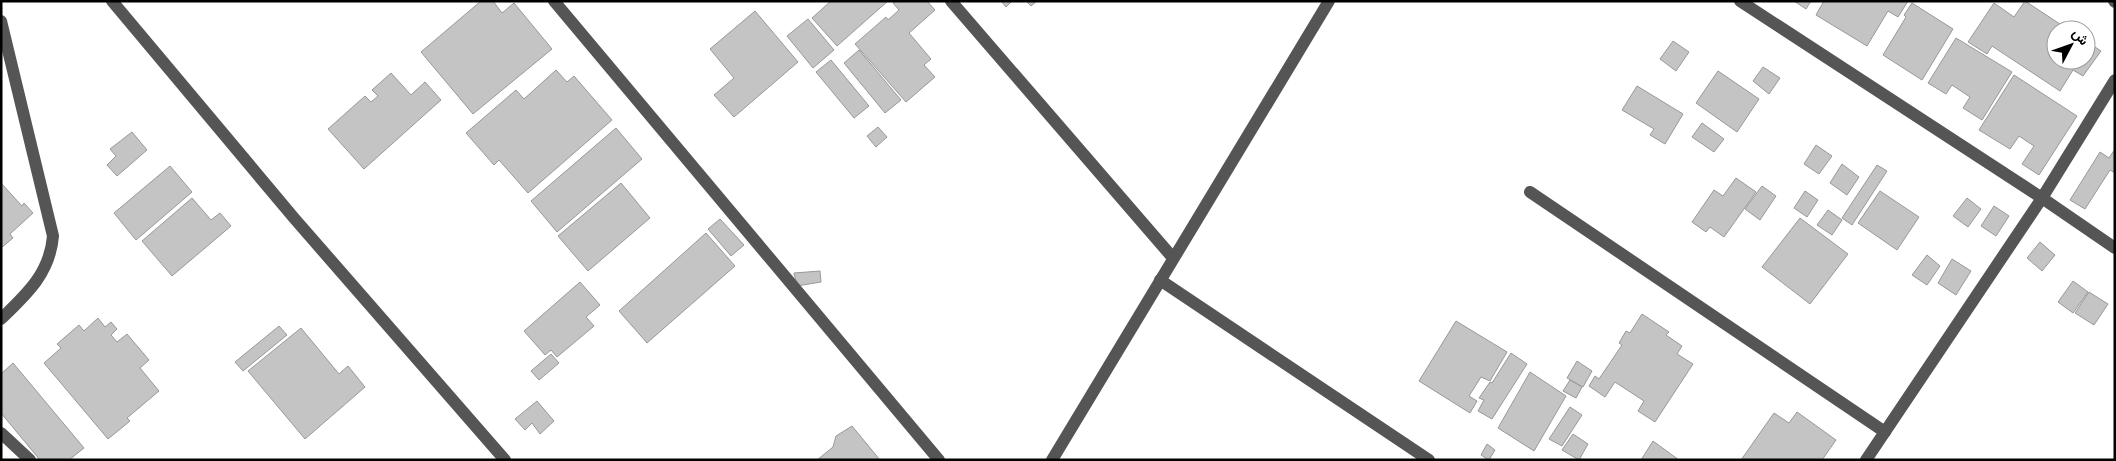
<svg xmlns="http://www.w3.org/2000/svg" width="2116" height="461" font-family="Roboto,Vazirmatn,sans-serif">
<rect width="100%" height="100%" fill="#fff"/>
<g fill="#c4c4c4" stroke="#999">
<path d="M 481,1 L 493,1 L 502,13 L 514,3 L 552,49 L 473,114 L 421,52 Z"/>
<path d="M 831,1 L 888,1 L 837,46 L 812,18 Z"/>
<path d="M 896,1 L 927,1 L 935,10 L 909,33 L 931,59 L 924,65 L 935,77 L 906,102 L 855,44 L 886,17 L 888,20 L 899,10 L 893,3 Z"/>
<path d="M 1001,1 L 1012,1 L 1006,7 Z"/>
<path d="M 1026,1 L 1037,1 L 1031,6 Z"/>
<path d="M 1794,1 L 1811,1 L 1806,9 Z"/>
<path d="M 1824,1 L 1908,1 L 1898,17 L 1888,11 L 1867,46 L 1816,15 Z"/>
<path d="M 2025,1 L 2069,30 L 2056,30 L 2056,60 L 2086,60 L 2086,41 L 2101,51 L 2083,76 L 2073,70 L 2060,91 L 1992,46 L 1987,54 L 1968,42 L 1994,3 L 2014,17 Z"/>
<path d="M 1912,3 L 1953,29 L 1922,80 L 1883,55 L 1906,17 L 1904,15 Z"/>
<path d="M 755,11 L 798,62 L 734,117 L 714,95 L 734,78 L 710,49 Z"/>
<path d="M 808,19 L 834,50 L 813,68 L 787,36 Z"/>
<path d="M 1956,38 L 2012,72 L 1982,120 L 1963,108 L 1970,97 L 1952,85 L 1946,94 L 1928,83 Z"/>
<path d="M 1673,41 L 1689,52 L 1676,71 L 1660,59 Z"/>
<path d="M 859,50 L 901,100 L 885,113 L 844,63 Z"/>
<path d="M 831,60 L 869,106 L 854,118 L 816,72 Z"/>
<path d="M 1763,67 L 1780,78 L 1769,94 L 1753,81 Z"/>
<path d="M 556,70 L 567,82 L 574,76 L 612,120 L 528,193 L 499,160 L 494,165 L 466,133 L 516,90 L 524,99 Z"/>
<path d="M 1718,71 L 1759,99 L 1737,132 L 1696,103 Z"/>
<path d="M 391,73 L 411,95 L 425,82 L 441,100 L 364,169 L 328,129 L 365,96 L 371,102 L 378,96 L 372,90 Z"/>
<path d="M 2014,75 L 2077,116 L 2039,175 L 2022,164 L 2034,146 L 2019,136 L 2010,149 L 1979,130 Z"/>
<path d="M 1637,86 L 1683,114 L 1665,144 L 1650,135 L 1654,129 L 1622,110 Z"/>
<path d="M 1702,123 L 1724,139 L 1714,152 L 1692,137 Z"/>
<path d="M 878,127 L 887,137 L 876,147 L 867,136 Z"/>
<path d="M 616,128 L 642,159 L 557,232 L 531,201 Z"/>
<path d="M 132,132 L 147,150 L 117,176 L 107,165 L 116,156 L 110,149 Z"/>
<path d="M 1816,145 L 1832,156 L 1819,174 L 1804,164 Z"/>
<path d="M 2115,149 L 2115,173 L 2110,170 L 2085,209 L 2070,200 L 2100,152 L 2109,158 Z"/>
<path d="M 1842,164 L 1859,177 L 1847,195 L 1830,183 Z"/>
<path d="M 1877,165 L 1887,171 L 1852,225 L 1842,218 Z"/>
<path d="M 170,166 L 192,192 L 136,240 L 114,213 Z"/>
<path d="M 1736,178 L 1756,192 L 1724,237 L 1710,227 L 1706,232 L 1692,222 L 1714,190 L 1723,196 Z"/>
<path d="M 1,183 L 22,206 L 24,203 L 33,213 L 10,234 L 13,238 L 1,248 Z"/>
<path d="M 621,183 L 650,218 L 588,271 L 558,236 Z"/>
<path d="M 1762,186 L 1776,196 L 1760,220 L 1745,209 Z"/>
<path d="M 1805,191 L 1818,200 L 1807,217 L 1794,208 Z"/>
<path d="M 1880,191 L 1919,217 L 1897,250 L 1858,223 Z"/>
<path d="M 192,198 L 211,220 L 220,213 L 231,226 L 172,276 L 142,241 Z"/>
<path d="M 1967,198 L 1981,209 L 1968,227 L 1953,216 Z"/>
<path d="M 1994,206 L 2009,216 L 1996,236 L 1981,226 Z"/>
<path d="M 1828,210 L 1842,220 L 1832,235 L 1817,225 Z"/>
<path d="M 1800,218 L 1848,254 L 1810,304 L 1762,267 Z"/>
<path d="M 720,219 L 744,245 L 731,256 L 708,229 Z"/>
<path d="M 706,233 L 735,266 L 647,343 L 619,311 Z"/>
<path d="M 2040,242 L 2055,255 L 2042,271 L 2027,258 Z"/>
<path d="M 1927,255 L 1940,266 L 1927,285 L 1912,275 Z"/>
<path d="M 1952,259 L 1971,271 L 1956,295 L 1938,283 Z"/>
<path d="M 820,271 L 821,282 L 797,286 L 794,273 Z"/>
<path d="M 2073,281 L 2088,292 L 2073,313 L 2058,302 Z"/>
<path d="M 580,282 L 600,305 L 586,317 L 594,326 L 557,357 L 551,350 L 545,355 L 524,331 Z"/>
<path d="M 2089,292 L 2108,304 L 2094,325 L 2075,313 Z"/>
<path d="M 1642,314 L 1669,332 L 1666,335 L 1682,346 L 1677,354 L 1693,364 L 1655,422 L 1638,411 L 1644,401 L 1615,382 L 1605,397 L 1589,386 L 1595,376 L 1599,379 L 1622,345 L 1619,343 L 1626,331 L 1630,333 Z"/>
<path d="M 98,318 L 105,327 L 111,322 L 117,329 L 111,335 L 117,342 L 127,334 L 149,360 L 140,368 L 159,391 L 127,418 L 130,421 L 108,439 L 44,363 L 61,348 L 57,344 L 79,325 L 84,331 Z"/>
<path d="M 1456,321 L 1507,352 L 1490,381 L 1481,377 L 1469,396 L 1477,401 L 1470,413 L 1419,381 Z"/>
<path d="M 279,326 L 287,335 L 243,371 L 235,362 Z"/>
<path d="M 301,328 L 339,374 L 348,366 L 365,387 L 305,439 L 248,371 Z"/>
<path d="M 1511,353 L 1527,364 L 1492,419 L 1478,411 L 1484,400 L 1479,398 L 1490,382 L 1492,383 Z"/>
<path d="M 551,354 L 559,363 L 539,380 L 531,371 Z"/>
<path d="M 1577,361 L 1592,371 L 1583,387 L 1567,378 Z"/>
<path d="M 13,363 L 84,448 L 69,460 L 40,460 L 1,413 L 1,374 Z"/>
<path d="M 1530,372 L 1566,396 L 1534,451 L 1498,428 Z"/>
<path d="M 1570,380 L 1582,387 L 1576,398 L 1563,391 Z"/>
<path d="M 537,401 L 554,421 L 540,434 L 532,423 L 525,430 L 515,419 Z"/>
<path d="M 1570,407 L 1582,415 L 1562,446 L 1549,439 Z"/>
<path d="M 1797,412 L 1836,440 L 1822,460 L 1741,460 L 1774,413 L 1789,423 Z"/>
<path d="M 852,426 L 880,460 L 817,460 L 833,447 L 836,436 Z"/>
<path d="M 1573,434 L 1588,444 L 1579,460 L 1562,450 Z"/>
<path d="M 1653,441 L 1679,460 L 1641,460 Z"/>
<path d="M 1487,444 L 1495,450 L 1489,460 L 1481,455 Z"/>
</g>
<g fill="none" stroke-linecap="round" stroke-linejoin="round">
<g stroke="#555" stroke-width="12">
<path d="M 112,1 L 294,218 L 505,460"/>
<path d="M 554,1 L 939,460"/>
<path d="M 951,1 L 1173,258"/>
<path d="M 1740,1 L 2042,198 L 2115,248"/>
<path d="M 2114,1 L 2115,2"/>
<path d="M 1,21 L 53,236 C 50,273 27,294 1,319"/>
<path d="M 1530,192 L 1885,432"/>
<path d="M 1160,280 L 1429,460"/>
<path d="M 1,433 L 30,460"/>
<path d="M 1052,460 L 1329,1"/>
<path d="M 1866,460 L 2042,198 L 2115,80"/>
</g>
</g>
<rect width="2116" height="461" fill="none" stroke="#000000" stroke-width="5"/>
<g transform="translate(2071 45) rotate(49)"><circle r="24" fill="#ffffff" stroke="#999999"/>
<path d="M0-4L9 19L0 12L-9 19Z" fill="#000000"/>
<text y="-8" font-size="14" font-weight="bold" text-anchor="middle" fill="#000000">ش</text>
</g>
</svg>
